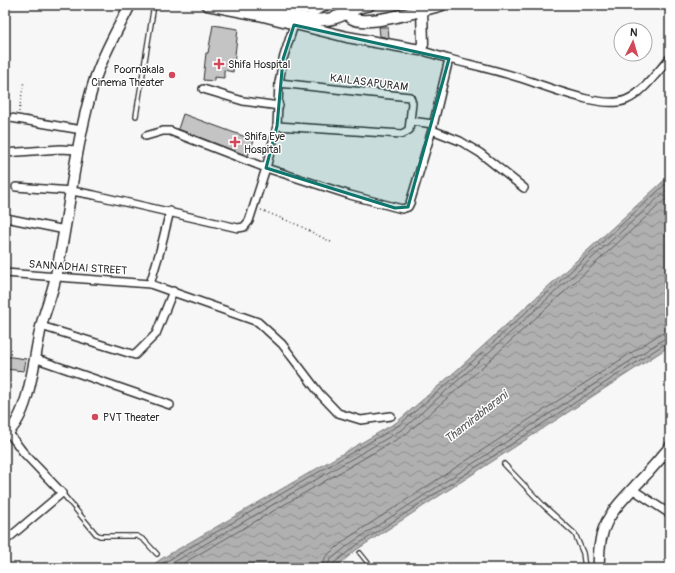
<svg xmlns="http://www.w3.org/2000/svg" width="675" height="573" font-family="Pangolin,sans-serif">
<defs>
<pattern id="water-waves" width="16" height="10" patternUnits="userSpaceOnUse"><rect width="16" height="10" fill="#b0b0b0"/><path d="M0 5q4-4 8 0t8 0" fill="none" stroke="#8f8f8f"/></pattern>
</defs>
<rect width="100%" height="100%" fill="#f7f7f7"/>
<filter id="ink" filterUnits="userSpaceOnUse"><feTurbulence type="fractalNoise" baseFrequency=".025" numOctaves="2"/><feDisplacementMap in="SourceGraphic" scale="8" xChannelSelector="R" yChannelSelector="G"/><feConvolveMatrix kernelMatrix="1 2 1 2 8 2 1 2 1" color-interpolation-filters="sRGB"/></filter>
<g filter="url(#ink)">
<path fill="url(#water-waves)" stroke="#7b7b7b" d="M 670,175 L 670,346 L 356,550 L 335,568 L 149,568 L 161,559 L 397,422 L 458,369 Z"/>
<g fill="none" stroke-linecap="round" stroke-linejoin="round">
<g stroke="#606060" stroke-width="1">
<path d="M 155,568 L 399,425 L 461,372 L 670,180"/>
<path d="M 164,568 L 403,429 L 464,375 L 670,187"/>
<path d="M 175,568 L 406,434 L 468,380 L 670,195"/>
<path d="M 321,568 L 326,556 L 348,538 L 660,334 L 670,332"/>
<path d="M 327,568 L 330,560 L 351,543 L 664,339 L 670,338"/>
<path d="M 333,568 L 334,563 L 354,547 L 666,343 L 670,343"/>
</g>
</g>
<g fill="#c4c4c4" stroke="#2b2b2b">
<path d="M 213,25 L 238,29 L 233,72 L 224,70 L 224,78 L 214,77 L 214,81 L 203,80 L 206,53 L 208,53 Z"/>
<path d="M 379,27 L 388,27 L 389,38 L 380,36 Z"/>
<path d="M 183,114 L 254,140 L 248,156 L 178,129 Z"/>
<path d="M 5,356 L 26,359 L 24,371 L 5,369 Z"/>
</g>
<g fill="none" stroke-linecap="round" stroke-linejoin="round">
<defs>
<g id="lane">
<path d="M 136,116 L 154,5"/>
<path d="M 504,464 L 544,506 L 575,534 L 583,553 L 585,568"/>
<path d="M 62,493 L 96,534 L 100,536 L 137,536 L 144,540 L 157,554"/>
<path d="M 360,553 L 372,568"/>
</g>
<g id="street">
<path d="M 294,25 L 283,59 L 279,83 L 277,126 L 266,168 L 350,195 L 402,209 L 408,207 L 410,203 L 432,130 L 460,141 L 480,153 L 524,188"/>
<path d="M 420,50 L 449,59"/>
<path d="M 203,89 L 243,101 L 279,106"/>
<path d="M 5,117 L 82,130"/>
<path d="M 411,121 L 433,124"/>
<path d="M 277,126 L 402,134 L 409,130 L 412,103 L 410,97 L 279,83"/>
<path d="M 432,130 L 449,59 C 472,65 495,70 517,77 C 544,85 601,110 626,100 C 642,94 658,71 670,58"/>
<path d="M 5,153 L 60,149 L 78,150"/>
<path d="M 16,187 L 72,191 L 94,195 L 238,228 L 244,227 L 249,221 L 266,168 L 170,131 L 163,131 L 146,136"/>
<path d="M 170,211 L 160,251 L 150,284 L 258,322 L 282,344 L 320,394 L 338,413 L 361,420 L 391,416"/>
<path d="M 6,218 L 65,230"/>
<path d="M 5,273 L 150,284"/>
<path d="M 41,326 L 135,355 L 156,334 L 173,291"/>
<path d="M 34,358 L 170,405"/>
<path d="M 632,489 L 670,514"/>
<path d="M 5,541 L 62,493 L 23,452 L 8,432"/>
</g>
<g id="secondary">
<path d="M 207,5 L 259,15 L 347,37 L 420,50 L 423,44 L 422,10"/>
<path d="M 290,5 L 315,10 L 325,5"/>
<path d="M 5,432 L 8,432 C 30,413 34,357 41,327 C 45,309 53,293 56,275 C 70,210 75,142 95,79 C 104,52 118,29 130,5"/>
<path d="M 599,568 C 597,526 610,513 637,484 C 648,473 659,460 670,447"/>
</g>
<g id="primary">
<path d="M 252,5 C 274,11 312,25 334,18 C 347,14 356,6 369,5"/>
<path d="M 342,5 C 345,10 348,17 354,19 C 371,26 422,10 441,5"/>
</g>
</defs>
<use href="#lane" stroke="#2b2b2b" stroke-width="6"/>
<use href="#street" stroke="#2b2b2b" stroke-width="10"/>
<use href="#secondary" stroke="#2b2b2b" stroke-width="13"/>
<use href="#primary" stroke="#2b2b2b" stroke-width="14"/>
<g stroke="#2b2b2b" stroke-width="1.5" stroke-dasharray="1 3" stroke-linecap="butt">
<path d="M 19,112 L 24,81"/>
<path d="M 261,210 L 298,225 L 331,242"/>
</g>
<use href="#lane" stroke="#fff" stroke-width="3.5"/>
<use href="#street" stroke="#fff" stroke-width="7"/>
<use href="#secondary" stroke="#fff" stroke-width="10"/>
<use href="#primary" stroke="#fff" stroke-width="11"/>
</g>
</g>
<path fill="#0f766e" fill-opacity="0.2" stroke="#0f766e" stroke-width="3" stroke-linejoin="round" d="M 294,25 L 449,59 L 408,207 L 395,208 L 266,168 L 277,126 L 283,59 Z"/>
<g fill="#d1495b" stroke="#fff" stroke-width="1.5">
<path d="M217 58h4v4h4v4h-4v4h-4v-4h-4v-4h4z"/>
<circle cx="172" cy="75" r="4"/>
<path d="M233 136h4v4h4v4h-4v4h-4v-4h-4v-4h4z"/>
<circle cx="95" cy="417" r="4"/>
</g>
<g text-anchor="middle" stroke-width="3" stroke-linejoin="round" paint-order="stroke">
<g font-size="11" fill="#2b2b2b" stroke="#fff" text-anchor="start">
<text x="228" y="68">Shifa Hospital</text>
<text x="164" y="73" text-anchor="end">Poornakala<tspan x="164" dy="13">Cinema Theater</tspan></text>
<text x="244" y="140">Shifa Eye<tspan x="244" dy="13">Hospital</tspan></text>
<text x="103" y="421">PVT Theater</text>
</g>
<g font-size="11" fill="#2b2b2b" stroke="#fff">
<text transform="translate(369 82) rotate(7)" y="4">KAILASAPURAM</text>
<text transform="translate(78 267) rotate(4)" y="4">SANNADHAI STREET</text>
</g>
<g font-size="12" font-style="italic" fill="#5a5a5a" stroke="#fff">
<text transform="translate(476 417) rotate(-38)" y="4">Thamirabharani</text>
</g>
</g>
<rect width="675" height="573" fill="none" stroke="#fff" stroke-width="20"/>
<rect x="10" y="10" width="655" height="553" fill="none" stroke="#2b2b2b" stroke-width="1.5" filter="url(#ink)"/>
<g transform="translate(633 42) rotate(5)"><circle r="19" fill="#ffffff" stroke="#aaaaaa"/>
<path d="M0-3L7 15L0 10L-7 15Z" fill="#d1495b"/>
<text y="-6" font-size="11" font-weight="bold" text-anchor="middle" fill="#2b2b2b">N</text>
</g>
</svg>
